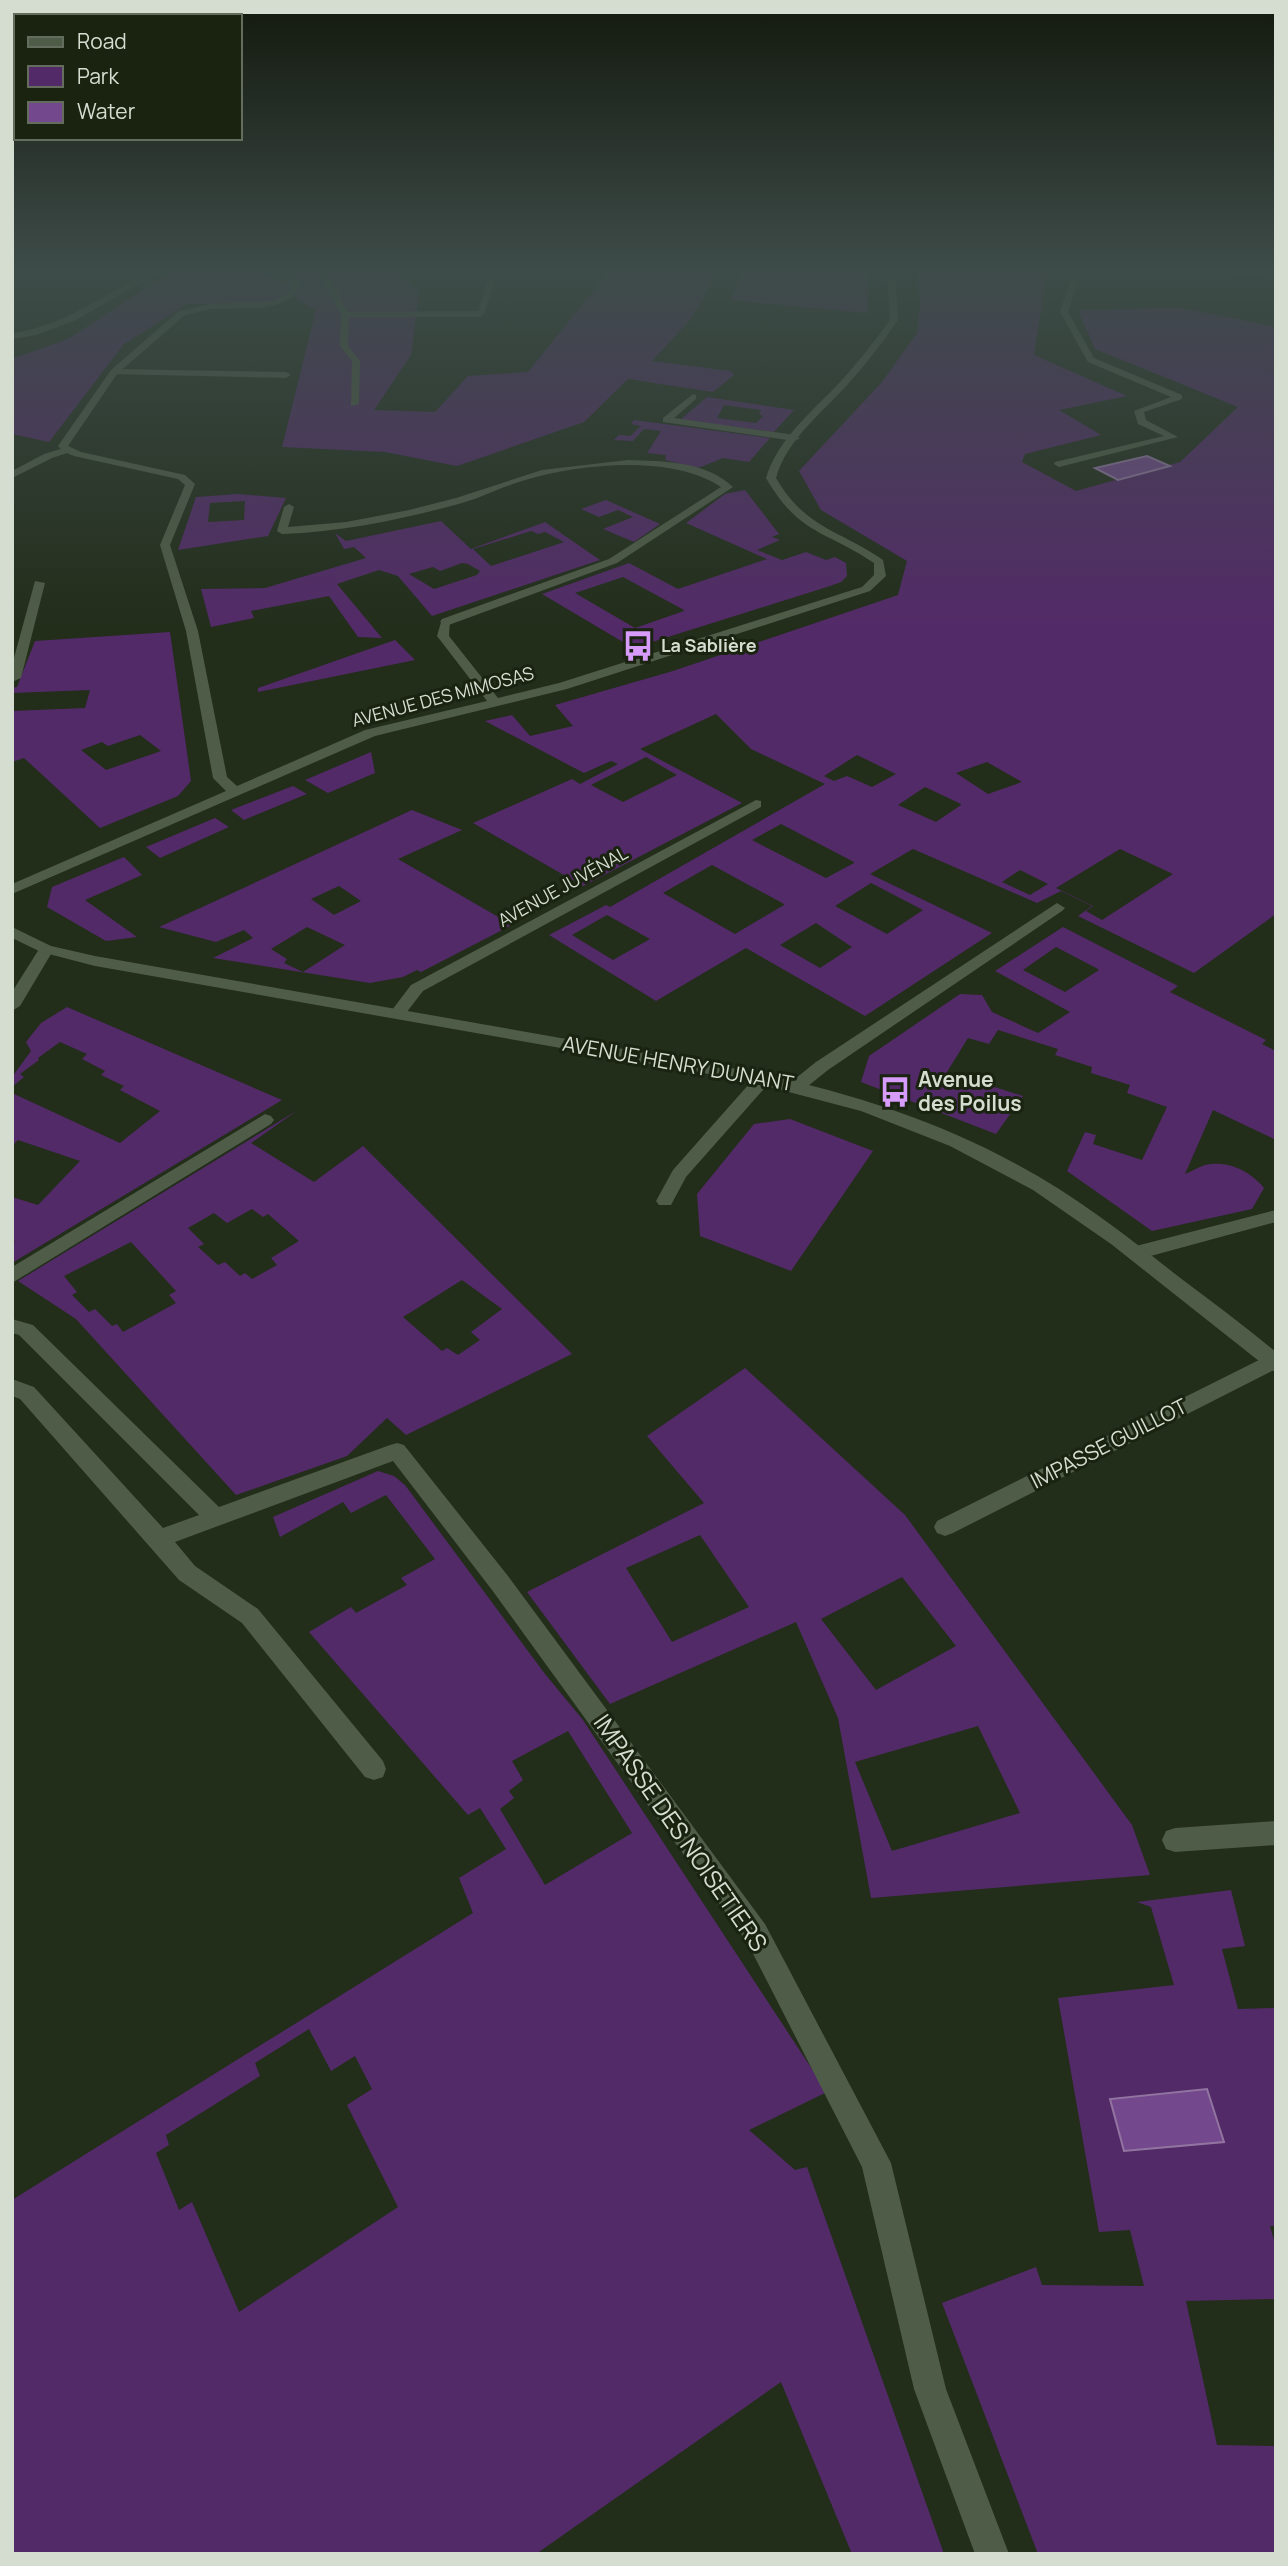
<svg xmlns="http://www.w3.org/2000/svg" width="1288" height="2566" font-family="Manrope,sans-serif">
<rect width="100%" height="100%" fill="#222d1a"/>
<g fill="#532a68" fill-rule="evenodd">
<path d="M 183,269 L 395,269 L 419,292 L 411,355 L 374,410 L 435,412 L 468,376 L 528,372 L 611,269 L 718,269 L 691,319 L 652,361 L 731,371 L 734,375 L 713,392 L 628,379 L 584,422 L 457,466 L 385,452 L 282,447 L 316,310 L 289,295 L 267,302 L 187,304 L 124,344 L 49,442 L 12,434 L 12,359 L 68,339 L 163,277 Z"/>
<path d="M 744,269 L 868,269 L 867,313 L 731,300 Z"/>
<path d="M 917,269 L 1047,269 L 1034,355 L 1127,396 L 1059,410 L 1101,435 L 1025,454 L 1022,462 L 1076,491 L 1180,462 L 1238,407 L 1095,349 L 1078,310 L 1181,308 L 1276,327 L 1276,914 L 1194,973 L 1078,916 L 1092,906 L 1061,891 L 1037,903 L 913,849 L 870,874 L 992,933 L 865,1016 L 746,948 L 656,1001 L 549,935 L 606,905 L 610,907 L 825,784 L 751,749 L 716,714 L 640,749 L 742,803 L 583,886 L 473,823 L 572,779 L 580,784 L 618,764 L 611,761 L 584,773 L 485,721 L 512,715 L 530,736 L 573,726 L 555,705 L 673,671 L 898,595 L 907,561 L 821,510 L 799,471 L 882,382 L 917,333 L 920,304 ZM 857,755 L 896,774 L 872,787 L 847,776 L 834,781 L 824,776 ZM 646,757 L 677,775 L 623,802 L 591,785 ZM 987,762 L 1022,782 L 988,794 L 956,773 ZM 925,787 L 961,804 L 961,805 L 936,822 L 898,805 ZM 781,824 L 854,862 L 854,863 L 826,878 L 752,840 ZM 1120,849 L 1173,874 L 1102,920 L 1086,911 L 1093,906 L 1056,888 ZM 712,865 L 784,904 L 784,905 L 735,934 L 663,893 ZM 1020,870 L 1048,884 L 1030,895 L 1002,882 ZM 871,883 L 923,910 L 887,934 L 835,906 ZM 607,915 L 650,939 L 613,960 L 572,935 ZM 816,923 L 852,947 L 820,968 L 780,945 Z"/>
<path d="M 707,397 L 794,410 L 774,432 L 680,420 ZM 724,405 L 761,410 L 759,414 L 763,416 L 756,423 L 717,418 Z"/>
<path d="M 634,420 L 770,438 L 749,462 L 723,458 L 698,468 L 665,460 L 666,455 L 647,453 L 661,431 L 644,429 L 633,441 L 614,440 L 619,435 L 630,436 L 641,426 L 631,424 Z"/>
<path d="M 745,490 L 779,534 L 772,537 L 780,540 L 757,550 L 782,560 L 806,552 L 826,560 L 835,557 L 846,563 L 847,576 L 841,582 L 830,586 L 633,648 L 542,594 L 629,563 L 678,589 L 767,559 L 686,523 L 725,494 ZM 623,577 L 684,610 L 684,611 L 635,628 L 575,593 Z"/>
<path d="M 238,494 L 286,498 L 268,536 L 178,550 L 196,497 ZM 245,501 L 244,520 L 208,522 L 210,503 Z"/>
<path d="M 606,500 L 660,524 L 634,542 L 603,529 L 633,517 L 618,510 L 599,517 L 581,509 Z"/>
<path d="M 441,521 L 471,549 L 545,522 L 600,560 L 432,616 L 398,576 L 379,570 L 337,584 L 382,638 L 358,637 L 329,596 L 251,611 L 254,618 L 211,627 L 201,589 L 265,588 L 366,558 L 354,547 L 344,549 L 335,533 L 346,541 ZM 531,531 L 538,534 L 545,532 L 564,542 L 491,566 L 473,549 ZM 462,563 L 468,564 L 480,571 L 477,575 L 434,589 L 409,574 L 433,567 L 440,571 Z"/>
<path d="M 170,632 L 191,781 L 178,796 L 100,828 L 24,758 L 12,762 L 12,711 L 85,708 L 90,690 L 12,693 L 12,688 L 17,687 L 35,641 ZM 140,735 L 161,751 L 106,770 L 81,750 L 102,742 L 108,746 Z"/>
<path d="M 395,640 L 415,660 L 258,692 L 258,688 Z"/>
<path d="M 371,752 L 375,773 L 328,793 L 305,780 Z"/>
<path d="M 293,786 L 307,794 L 244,820 L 231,810 Z"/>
<path d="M 412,810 L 462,830 L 398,859 L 512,925 L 421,972 L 417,970 L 403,977 L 370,983 L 213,958 L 253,938 L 244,930 L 216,942 L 159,927 ZM 339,886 L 361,901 L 334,915 L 311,899 ZM 307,927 L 345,945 L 303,972 L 284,963 L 287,959 L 271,949 Z"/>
<path d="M 215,818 L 229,827 L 160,858 L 146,847 Z"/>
<path d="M 124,857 L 142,875 L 85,900 L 137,937 L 106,941 L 47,907 L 52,887 Z"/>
<path d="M 1063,927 L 1178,986 L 1170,992 L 1266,1040 L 1262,1044 L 1276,1051 L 1276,1140 L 1213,1110 L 1185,1174 C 1191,1172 1198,1167 1205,1165 C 1228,1160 1250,1171 1264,1188 L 1252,1209 L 1152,1231 L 1067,1171 L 1085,1132 L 1096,1135 L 1093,1144 L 1142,1160 L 1167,1107 L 1127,1093 L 1130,1085 L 1091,1073 L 1092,1067 L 1055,1055 L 1058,1049 L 998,1030 L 989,1044 L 968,1038 L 947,1072 L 1023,1096 L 996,1134 L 861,1082 L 869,1056 L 960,994 L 982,995 L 992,1012 L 1038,1033 L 1070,1012 L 995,971 ZM 1056,947 L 1098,969 L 1099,970 L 1065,992 L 1023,970 Z"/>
<path d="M 67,1007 L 282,1100 L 12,1263 L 12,1245 L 15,1241 L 12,1240 L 12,1197 L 38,1205 L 80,1161 L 18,1140 L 12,1146 L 12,1093 L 120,1143 L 160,1111 L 120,1090 L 124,1086 L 101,1075 L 105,1071 L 82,1059 L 87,1054 L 60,1042 L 38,1058 L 39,1060 L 20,1074 L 24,1077 L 12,1087 L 12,1077 L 31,1051 L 26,1042 L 41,1023 Z"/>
<path d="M 298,1110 L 251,1143 L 314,1182 L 363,1146 L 572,1354 L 406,1435 L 387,1418 L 347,1456 L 236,1495 L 76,1319 L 18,1281 ZM 252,1209 L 263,1217 L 268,1214 L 299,1241 L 271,1258 L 277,1265 L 252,1279 L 245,1273 L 240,1276 L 225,1262 L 218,1265 L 198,1247 L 204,1244 L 188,1228 L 214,1213 L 227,1223 ZM 131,1242 L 176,1291 L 169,1295 L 176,1303 L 123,1332 L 117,1324 L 112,1326 L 95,1309 L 89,1312 L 72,1295 L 77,1292 L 64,1276 ZM 462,1280 L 502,1309 L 471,1332 L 480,1340 L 458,1355 L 447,1348 L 442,1351 L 403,1317 Z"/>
<path d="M 790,1119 L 873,1151 L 791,1271 L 700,1236 L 697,1194 L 754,1124 Z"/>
<path d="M 745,1368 L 905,1515 L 1132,1825 L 1150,1875 L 871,1898 L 838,1718 L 796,1622 L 610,1704 L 527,1592 L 704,1503 L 647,1436 ZM 700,1535 L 749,1607 L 672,1642 L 626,1568 ZM 902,1577 L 956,1646 L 876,1690 L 821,1619 ZM 978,1726 L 1020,1813 L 892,1851 L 855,1762 Z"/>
<path d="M 378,1471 L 394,1476 L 405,1485 L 545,1674 L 583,1720 L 827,2092 L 749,2130 L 795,2170 L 807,2167 L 944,2554 L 852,2554 L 781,2382 L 536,2554 L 12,2554 L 12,2200 L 473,1913 L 459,1878 L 506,1849 L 480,1808 L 468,1815 L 309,1632 L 351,1607 L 356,1613 L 407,1585 L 401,1578 L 435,1559 L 386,1495 L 351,1513 L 343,1502 L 280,1537 L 273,1517 ZM 568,1731 L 632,1833 L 545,1885 L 500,1809 L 514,1798 L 509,1791 L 523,1780 L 512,1761 ZM 309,2029 L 331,2071 L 355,2056 L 372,2089 L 347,2105 L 398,2207 L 239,2312 L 192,2202 L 179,2210 L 156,2153 L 169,2145 L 166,2135 L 260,2076 L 255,2063 Z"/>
<path d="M 1231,1890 L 1245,1946 L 1222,1949 L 1238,2009 L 1276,2008 L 1276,2226 L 1270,2226 L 1276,2247 L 1276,2299 L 1186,2301 L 1217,2445 L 1276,2446 L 1276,2554 L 1038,2554 L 942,2303 L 1036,2267 L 1042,2285 L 1144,2286 L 1130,2230 L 1099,2232 L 1058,1998 L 1174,1985 L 1151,1907 L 1137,1902 Z"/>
</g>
<g fill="#74488c" stroke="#9175a0" stroke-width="2">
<path d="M 1147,456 L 1170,466 L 1118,480 L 1095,468 Z"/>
<path d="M 1207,2089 L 1224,2142 L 1124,2151 L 1110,2099 Z"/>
</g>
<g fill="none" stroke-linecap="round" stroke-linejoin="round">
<g fill="#4f5c47" fill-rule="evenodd">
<path d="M 317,269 L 325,269 L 348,312 L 480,311 L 484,314 L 480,317 L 349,317 L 348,346 L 360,361 L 359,404 L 351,406 L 352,361 L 340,346 L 341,315 Z"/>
<path d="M 1089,269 L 1080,273 L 1068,312 L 1094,358 L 1182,395 L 1182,399 L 1144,412 L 1146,420 L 1178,437 L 1059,467 L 1054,464 L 1055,462 L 1164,436 L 1138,424 L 1134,411 L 1171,397 L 1088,362 L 1060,312 L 1073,272 Z"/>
<path d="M 114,369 L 286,372 L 291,375 L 286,378 L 111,374 L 111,370 Z"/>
<path d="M 693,394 L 696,395 L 696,399 L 674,418 L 795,435 L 800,438 L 795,441 L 663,422 L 663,418 Z"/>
<path d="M 67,447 L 70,448 L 70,452 L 52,458 L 12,478 L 12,471 L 44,454 Z"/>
<path d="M 628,460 C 663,461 706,461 733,487 L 617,563 L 446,626 L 440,622 L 442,619 L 609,559 L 721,487 C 671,454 580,464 525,480 C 501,487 479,499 455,505 C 398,520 341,532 282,534 L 277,531 L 284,507 L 289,504 L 294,507 L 288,527 L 346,522 L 409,510 L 456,498 L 542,470 Z"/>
<path d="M 35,581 L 45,583 L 21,678 L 12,682 L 12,665 Z"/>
<path d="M 1057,903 L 1065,908 L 1062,911 L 828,1070 L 803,1090 L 791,1090 L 788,1086 L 791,1082 L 816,1062 Z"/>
<path d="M 763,1074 L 771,1079 L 769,1083 L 686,1177 L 671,1205 L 659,1205 L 656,1201 L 673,1170 L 757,1075 Z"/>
<path d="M 265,1114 L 271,1116 L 274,1120 L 271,1124 L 12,1283 L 12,1267 Z"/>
<path d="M 12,1319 L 33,1325 L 219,1507 L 390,1445 L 397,1443 L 404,1445 L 508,1576 L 765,1924 L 891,2163 L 946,2389 L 1009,2554 L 975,2554 L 914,2389 L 862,2167 L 747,1942 L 492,1590 L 393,1461 L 175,1542 L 195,1566 L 258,1609 L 383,1761 L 386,1769 L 383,1777 L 374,1780 L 365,1777 L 242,1623 L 179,1580 L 20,1399 L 12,1396 L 12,1379 L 34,1387 L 163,1528 L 199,1515 L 19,1335 L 12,1333 Z"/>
</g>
<g fill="#4f5c47" fill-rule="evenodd">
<path d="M 154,269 L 165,269 L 74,321 L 36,335 L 12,339 L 12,333 C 66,326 106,293 154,269 Z"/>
<path d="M 248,269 C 267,269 287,273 302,284 L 292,297 L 279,304 L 261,308 L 211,309 L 185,315 L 117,374 L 68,446 L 81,452 L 185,475 L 195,484 L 170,545 L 198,631 L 227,777 L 237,786 L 365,730 L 487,701 L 437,636 L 442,619 L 450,619 L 449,636 L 498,698 L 559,683 L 862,587 L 874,575 L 874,563 C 825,530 799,535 766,478 C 778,438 814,410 842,380 C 859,361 875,341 890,320 L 887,269 L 895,269 L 898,320 C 883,342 866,364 848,384 C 822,413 787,439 776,478 C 806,529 838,529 883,560 L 886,576 L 870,591 L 567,689 L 375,736 L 12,894 L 12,884 L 226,791 L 213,778 L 186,631 L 160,545 L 185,485 L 178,479 L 74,456 L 64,452 L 58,446 L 111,370 L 179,311 L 211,304 L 274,301 L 286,294 L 293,285 Z"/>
<path d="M 491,269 L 499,269 L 484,314 L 477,316 Z"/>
<path d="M 1216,269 L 1276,274 L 1276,278 L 1220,271 Z"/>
<path d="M 756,800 L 761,801 L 761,807 L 423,991 L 403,1017 L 391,1017 L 389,1014 L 411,985 Z"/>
<path d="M 46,944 L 54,949 L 20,1006 L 12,1011 L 12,992 L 41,946 Z"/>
<path d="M 1276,1210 L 1276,1222 L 1136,1260 L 1129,1258 L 1127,1253 L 1129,1248 L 1136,1246 Z"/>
<path d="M 1273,1353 L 1276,1354 L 1276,1369 L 953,1533 L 945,1536 L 937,1533 L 934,1527 L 937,1521 Z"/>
<path d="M 1276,1821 L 1276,1845 L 1175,1852 L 1166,1849 L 1162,1840 L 1166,1831 L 1175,1828 Z"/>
</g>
<path fill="#4f5c47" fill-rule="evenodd" d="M 12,927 L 51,946 L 95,956 L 743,1070 C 838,1089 933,1118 1018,1165 C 1076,1196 1128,1237 1179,1277 C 1212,1302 1245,1326 1276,1352 L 1276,1372 L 1269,1369 L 1111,1244 L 1033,1190 L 950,1146 L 861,1111 L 743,1080 L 95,966 L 41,952 L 12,938 Z"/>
</g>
<linearGradient id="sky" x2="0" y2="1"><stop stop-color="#13190e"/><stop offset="0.43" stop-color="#3e4c49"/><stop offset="1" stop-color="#3e4c49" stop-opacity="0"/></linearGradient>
<rect width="1288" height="629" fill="url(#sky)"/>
<defs>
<symbol id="bus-bare" viewBox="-9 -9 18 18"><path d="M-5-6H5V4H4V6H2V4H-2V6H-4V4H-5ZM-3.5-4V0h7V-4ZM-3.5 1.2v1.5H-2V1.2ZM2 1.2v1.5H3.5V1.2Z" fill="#d79bf9" stroke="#192310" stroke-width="2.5" paint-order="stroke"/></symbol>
</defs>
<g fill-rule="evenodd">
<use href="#bus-bare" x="616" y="624" width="44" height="44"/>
<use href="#bus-bare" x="873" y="1070" width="44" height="44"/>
</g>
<g text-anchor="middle" stroke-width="6" stroke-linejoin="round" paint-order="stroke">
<g font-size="18" font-weight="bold" fill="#d5ddd0" stroke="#192310" text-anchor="start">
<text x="661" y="652">La Sablière</text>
</g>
<g font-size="18" fill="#d5ddd0" stroke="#192310">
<text transform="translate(443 697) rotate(-15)" y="6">AVENUE DES MIMOSAS</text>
<text transform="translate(563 887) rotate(-29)" y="6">AVENUE JUVÉNAL</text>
</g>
<g font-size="21" fill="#d5ddd0" stroke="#192310">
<text transform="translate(678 1064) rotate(10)" y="7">AVENUE HENRY DUNANT</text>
<text transform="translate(1109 1444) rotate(-27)" y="7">IMPASSE GUILLOT</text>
</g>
<g font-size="21" font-weight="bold" fill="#d5ddd0" stroke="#192310" text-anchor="start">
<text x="918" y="1087">Avenue<tspan x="918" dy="24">des Poilus</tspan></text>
</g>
<g font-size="24" fill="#d5ddd0" stroke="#192310">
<text transform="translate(680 1833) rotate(55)" y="8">IMPASSE DES NOISETIERS</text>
</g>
</g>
<rect width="1288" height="2566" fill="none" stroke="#d5ddd0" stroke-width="28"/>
<rect x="14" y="14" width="228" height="126" fill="#192310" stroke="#646d5d" stroke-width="2"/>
<rect x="28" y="37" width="35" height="10" fill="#4f5c47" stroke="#646d5d" stroke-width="2"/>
<text x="77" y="49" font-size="21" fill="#d5ddd0">Road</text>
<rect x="28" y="66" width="35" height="21" fill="#532a68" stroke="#646d5d" stroke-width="2"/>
<text x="77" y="84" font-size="21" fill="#d5ddd0">Park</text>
<rect x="28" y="102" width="35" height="21" fill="#74488c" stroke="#646d5d" stroke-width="2"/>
<text x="77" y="119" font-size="21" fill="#d5ddd0">Water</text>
</svg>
